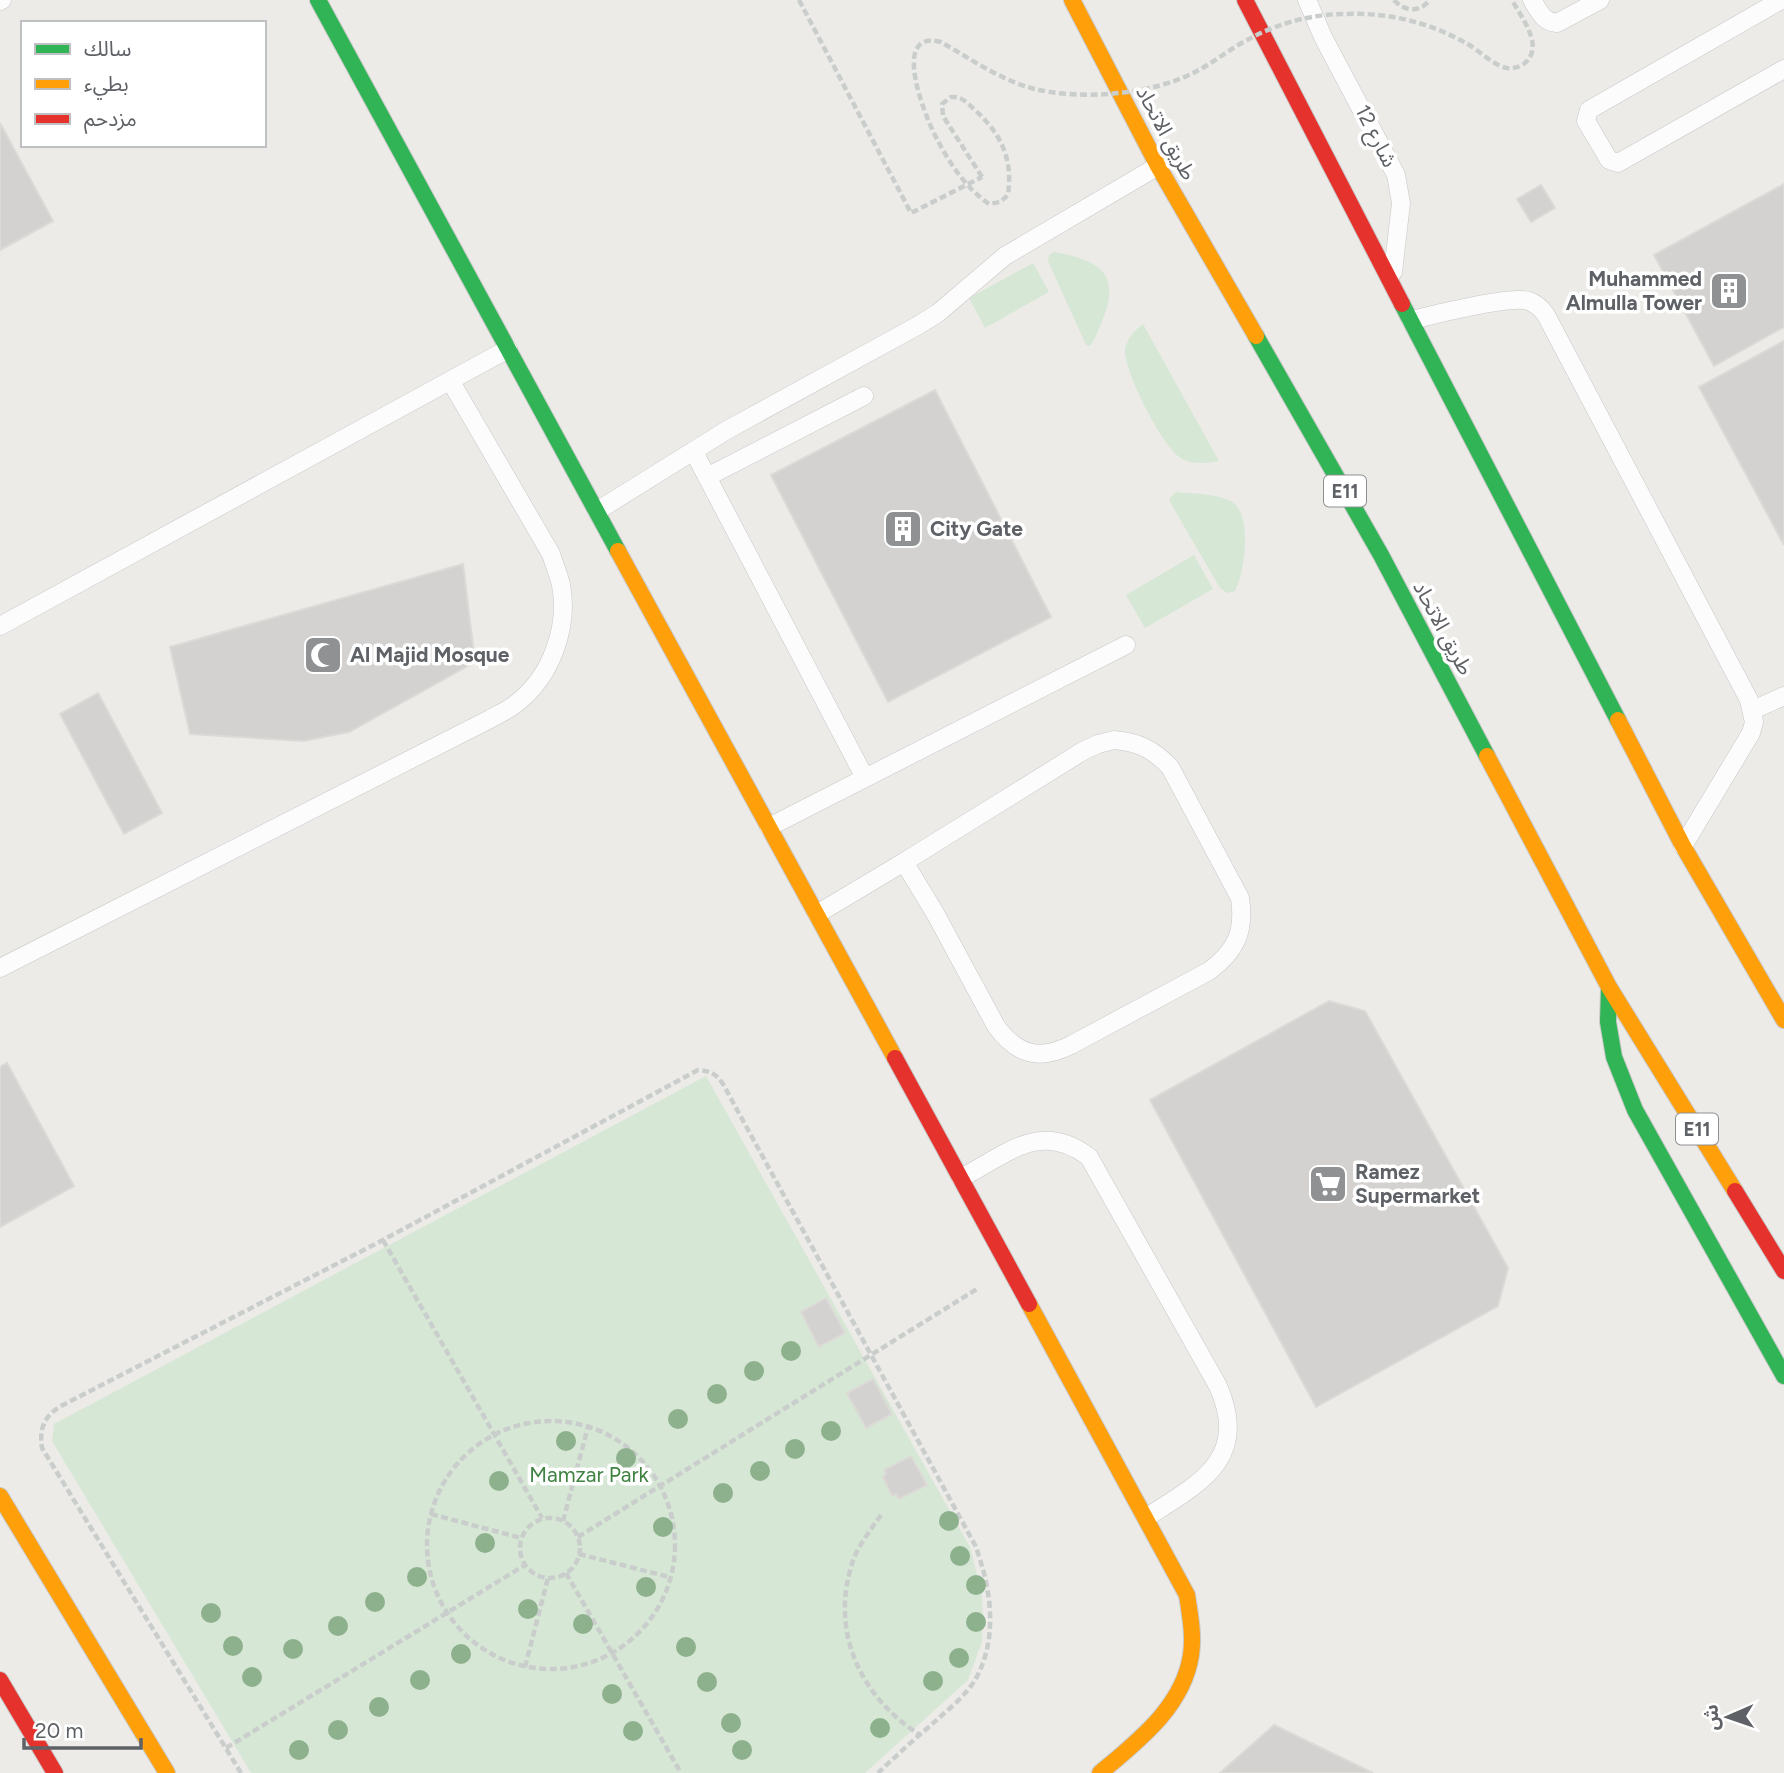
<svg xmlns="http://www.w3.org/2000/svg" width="1784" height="1773" font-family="Figtree,'Noto Sans Arabic',sans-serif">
<rect width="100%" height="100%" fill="#ecebe8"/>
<g fill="#d7e7d5">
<path d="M 1054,252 C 1093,259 1122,270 1104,316 C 1100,326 1096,338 1090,346 L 1086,345 L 1048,261 L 1049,255 Z"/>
<path d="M 1033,263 L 1049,292 L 985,328 L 969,298 Z"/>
<path d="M 1143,324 L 1219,461 C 1207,463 1194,465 1182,459 C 1163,449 1124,372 1125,350 C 1126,339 1135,330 1143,324 Z"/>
<path d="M 1176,492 C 1193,494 1215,493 1231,501 C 1253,513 1245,573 1235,591 L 1227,593 L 1220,588 L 1170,502 L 1170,498 Z"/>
<path d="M 1194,555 L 1213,589 L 1145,628 L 1126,595 Z"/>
<path d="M 706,1076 L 970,1547 L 982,1595 L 983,1619 L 982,1642 L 968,1680 L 865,1773 L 251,1773 L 52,1441 L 54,1424 Z"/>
</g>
<g fill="#d3d2d1" stroke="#dcdad7" stroke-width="2">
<path d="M 0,123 L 53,221 L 0,250 Z"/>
<path d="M 1784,184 L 1784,327 L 1714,366 L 1654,255 Z"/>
<path d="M 1541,185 L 1555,208 L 1531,222 L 1517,199 Z"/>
<path d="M 1784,341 L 1784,545 L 1699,387 Z"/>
<path d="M 935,390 L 1051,617 L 888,702 L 771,475 Z"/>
<path d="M 463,564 L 475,662 L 349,732 L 303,741 L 190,734 L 170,647 Z"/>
<path d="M 98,693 L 162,813 L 124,834 L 60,714 Z"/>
<path d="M 1329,1001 L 1365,1011 L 1508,1268 L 1498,1306 L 1316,1407 L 1150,1100 Z"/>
<path d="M 7,1063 L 74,1186 L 0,1227 L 0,1067 Z"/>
<path d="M 826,1298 L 845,1333 L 819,1347 L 801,1312 Z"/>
<path d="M 873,1379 L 892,1414 L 866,1428 L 847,1393 Z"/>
<path d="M 911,1456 L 927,1485 L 899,1499 L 896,1494 L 892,1496 L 883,1477 L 886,1474 L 884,1470 Z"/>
<path d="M 1274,1725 L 1373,1773 L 1220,1773 Z"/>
</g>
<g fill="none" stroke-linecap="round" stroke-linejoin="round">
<defs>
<g id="lane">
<path d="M 1307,0 L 1323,37 L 1396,175 L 1401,203 L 1393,272"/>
<path d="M 1532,0 C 1539,11 1543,22 1557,23 L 1600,0"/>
<path d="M 1781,0 L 1589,110 L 1586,121 L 1609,160 L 1618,163 L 1784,69"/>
<path d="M 0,1 L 2,0"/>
<path d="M 1411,320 C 1434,315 1510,295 1529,301 C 1537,304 1541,308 1546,315 L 1749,700 L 1754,722 L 1751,733 L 1683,846"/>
<path d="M 694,452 L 864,776"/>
<path d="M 707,477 L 864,396"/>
<path d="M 597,511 L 727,430 L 917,326 L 938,313 L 1005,256 L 1158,166"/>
<path d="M 0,626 L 508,349"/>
<path d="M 1753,710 L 1784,696"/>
<path d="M 1114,740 C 1138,742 1153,749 1170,767 L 1240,898 C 1245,932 1236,951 1209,971 L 1071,1045 C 1039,1061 1017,1055 996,1026 L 935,913 L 904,862 L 1083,751 L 1098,744 Z"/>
<path d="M 769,827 L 1126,645"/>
<path d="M 817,914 L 904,862"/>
<path d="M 0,968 L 490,719 C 499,714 510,709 518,702 C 551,676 569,627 561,585 C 559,575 554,564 551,554 L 451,382"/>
<path d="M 961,1178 C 1007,1154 1041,1120 1089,1157 L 1218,1386 C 1250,1459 1200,1483 1147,1517"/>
</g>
<g id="fast">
<path d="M 318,0 L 618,551"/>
<path d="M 1402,304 L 1618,720"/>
<path d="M 1256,336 L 1381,555 L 1487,756"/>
<path d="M 1609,989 L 1608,1022 L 1614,1057 L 1635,1110 L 1784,1376"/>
</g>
<g id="slow">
<path d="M 1072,0 L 1158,166 L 1256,336"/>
<path d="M 618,551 L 895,1058"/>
<path d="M 1618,720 L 1683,846 L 1784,1020"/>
<path d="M 1487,756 L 1609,987 L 1735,1191"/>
<path d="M 1029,1304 L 1187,1595 C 1190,1615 1194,1635 1191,1655 C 1183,1707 1138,1741 1100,1773"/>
<path d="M 0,1496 L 167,1773"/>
</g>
<g id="jam">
<path d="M 1245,0 L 1402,304"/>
<path d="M 895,1058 L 1029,1304"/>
<path d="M 1735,1191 L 1784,1271"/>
<path d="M 0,1680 L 55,1773"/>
</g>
</defs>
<use href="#lane" stroke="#c7c7c7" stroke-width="19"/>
<use href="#fast" stroke="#c9c9c9" stroke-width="18"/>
<use href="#slow" stroke="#c9c9c9" stroke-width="18"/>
<use href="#jam" stroke="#c9c9c9" stroke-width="18"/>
<g stroke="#c9cdcb" stroke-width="4.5" stroke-dasharray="7 3.5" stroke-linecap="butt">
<path d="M 799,0 L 911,213 L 982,177"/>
<path d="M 1394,0 C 1405,12 1419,13 1430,0"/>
<path d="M 383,1240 L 542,1518"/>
<circle cx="551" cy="1545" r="124"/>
<path d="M 431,1514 L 521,1538"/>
<path d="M 881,1515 C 870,1531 856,1548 851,1567 C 831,1635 862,1698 920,1735"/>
<circle cx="550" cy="1548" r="30"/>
<path d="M 563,1521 L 588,1427"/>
<path d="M 578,1537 L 977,1289"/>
<path d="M 579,1554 L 669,1577"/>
<path d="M 566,1573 L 681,1773"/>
<path d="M 525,1667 L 548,1578"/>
<path d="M 226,1748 L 525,1565"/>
<path d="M 241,1773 L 42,1448 C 39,1429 44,1416 61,1406 L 383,1240 L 698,1070 C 711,1071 716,1074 723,1084 L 975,1545 C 991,1587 999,1638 975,1680 C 964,1698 945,1712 930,1726 C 912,1741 895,1757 878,1773"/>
</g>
<use href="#lane" stroke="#fcfcfc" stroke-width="18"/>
<use href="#fast" stroke="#30b455" stroke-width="16"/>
<use href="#slow" stroke="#ff9f0a" stroke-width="16"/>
<use href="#jam" stroke="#e5322d" stroke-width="16"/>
<path stroke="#c9cdcb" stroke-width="4.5" stroke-dasharray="7 3.5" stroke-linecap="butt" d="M 982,177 L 943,116 L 942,104 L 951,97 C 962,96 967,103 975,110 C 1001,134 1013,158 1008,195 L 1000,202 L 989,204 C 967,189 950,164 938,141 C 927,122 888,28 941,42 C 969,58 999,79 1031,88 C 1079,101 1153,95 1197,71 C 1214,62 1230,49 1247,40 C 1276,24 1311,14 1344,14 C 1387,12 1428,22 1466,43 C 1479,50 1492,65 1507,68 C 1513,69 1521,67 1526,62 C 1544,45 1521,17 1512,0"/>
</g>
<g fill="#8db18d">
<circle cx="791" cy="1351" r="10"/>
<circle cx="754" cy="1371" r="10"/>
<circle cx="717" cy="1394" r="10"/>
<circle cx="678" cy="1419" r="10"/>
<circle cx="831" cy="1431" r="10"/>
<circle cx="566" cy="1441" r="10"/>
<circle cx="795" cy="1449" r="10"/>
<circle cx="626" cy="1458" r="10"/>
<circle cx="760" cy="1471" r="10"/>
<circle cx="499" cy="1481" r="10"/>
<circle cx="723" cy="1493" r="10"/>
<circle cx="949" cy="1521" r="10"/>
<circle cx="663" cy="1527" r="10"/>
<circle cx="485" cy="1543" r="10"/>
<circle cx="960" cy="1556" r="10"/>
<circle cx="417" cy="1577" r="10"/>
<circle cx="976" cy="1585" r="10"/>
<circle cx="646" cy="1587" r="10"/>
<circle cx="375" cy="1602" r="10"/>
<circle cx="528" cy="1609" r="10"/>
<circle cx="211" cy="1613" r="10"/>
<circle cx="976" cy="1622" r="10"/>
<circle cx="583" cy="1624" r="10"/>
<circle cx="338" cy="1626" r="10"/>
<circle cx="233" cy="1646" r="10"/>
<circle cx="686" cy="1647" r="10"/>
<circle cx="293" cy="1649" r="10"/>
<circle cx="461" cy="1654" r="10"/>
<circle cx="959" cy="1658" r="10"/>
<circle cx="252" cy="1677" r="10"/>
<circle cx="420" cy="1680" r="10"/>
<circle cx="933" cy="1681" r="10"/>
<circle cx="707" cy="1682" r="10"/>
<circle cx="612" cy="1694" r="10"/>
<circle cx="379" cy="1707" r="10"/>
<circle cx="731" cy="1723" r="10"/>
<circle cx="880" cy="1728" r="10"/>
<circle cx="338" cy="1730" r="10"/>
<circle cx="633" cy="1731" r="10"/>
<circle cx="299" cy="1750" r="10"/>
<circle cx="742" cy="1750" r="10"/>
</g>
<defs>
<symbol id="building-square" viewBox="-11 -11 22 22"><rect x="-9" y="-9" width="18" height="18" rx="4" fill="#909193" stroke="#fff"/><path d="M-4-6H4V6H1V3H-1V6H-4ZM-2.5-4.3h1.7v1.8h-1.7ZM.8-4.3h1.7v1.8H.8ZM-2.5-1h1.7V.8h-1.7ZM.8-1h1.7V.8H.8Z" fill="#fff"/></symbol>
<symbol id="mosque-square" viewBox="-11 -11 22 22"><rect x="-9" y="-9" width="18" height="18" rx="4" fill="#909193" stroke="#fff"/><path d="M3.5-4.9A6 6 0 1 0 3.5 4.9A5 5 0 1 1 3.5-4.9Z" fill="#fff"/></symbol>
<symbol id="supermarket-square" viewBox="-11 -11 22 22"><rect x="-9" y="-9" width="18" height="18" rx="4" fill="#909193" stroke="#fff"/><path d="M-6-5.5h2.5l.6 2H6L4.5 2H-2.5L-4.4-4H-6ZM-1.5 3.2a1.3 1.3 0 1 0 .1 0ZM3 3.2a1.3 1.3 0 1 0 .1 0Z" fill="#fff"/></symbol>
</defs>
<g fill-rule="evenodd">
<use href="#building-square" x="1707" y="269" width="44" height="44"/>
<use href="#building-square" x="881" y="507" width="44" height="44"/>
<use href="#mosque-square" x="301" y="633" width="44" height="44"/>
<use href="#supermarket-square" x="1306" y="1162" width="44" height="44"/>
</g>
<g text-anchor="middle" stroke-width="7" stroke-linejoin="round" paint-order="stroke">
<g fill="#fff" stroke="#8e9093" stroke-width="2">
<rect x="1324" y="475.5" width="42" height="31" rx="5"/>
<rect x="1676" y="1113.5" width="42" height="31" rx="5"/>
</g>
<g font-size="19" font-weight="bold" fill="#5e6165">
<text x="1345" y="498">E11</text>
<text x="1697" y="1136">E11</text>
</g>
<g font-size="21" fill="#5e6165" stroke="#fff">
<text transform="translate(1166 133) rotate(62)" y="7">طريق الاتحاد</text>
<text transform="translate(1376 136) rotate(63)" y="7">شارع 12</text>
<text transform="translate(1443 628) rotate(62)" y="7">طريق الاتحاد</text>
</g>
<g font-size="21" font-weight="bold" fill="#5e6165" stroke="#fff" text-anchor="start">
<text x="1702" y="286" text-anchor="end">Muhammed<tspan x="1702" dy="24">Almulla Tower</tspan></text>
<text x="930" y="536">City Gate</text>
<text x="350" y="662">Al Majid Mosque</text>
<text x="1355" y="1179">Ramez<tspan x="1355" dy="24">Supermarket</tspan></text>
</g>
<g font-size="21" fill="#3f8242" stroke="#fff">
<text x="589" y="1482">Mamzar Park</text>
</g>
</g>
<rect x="21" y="21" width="245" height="126" fill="#ffffff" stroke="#bfc0c1" stroke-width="2"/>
<rect x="35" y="44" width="35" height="10" fill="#30b455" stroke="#bfc0c1" stroke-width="2"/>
<text x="84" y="56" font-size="21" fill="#5e6165">سالك</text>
<rect x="35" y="79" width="35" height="10" fill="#ff9f0a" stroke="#bfc0c1" stroke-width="2"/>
<text x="84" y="91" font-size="21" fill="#5e6165">بطيء</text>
<rect x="35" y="114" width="35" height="10" fill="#e5322d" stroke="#bfc0c1" stroke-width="2"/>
<text x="84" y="126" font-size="21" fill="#5e6165">مزدحم</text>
<g transform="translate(1728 1717) rotate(268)" stroke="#ffffff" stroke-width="5" paint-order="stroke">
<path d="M0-5L12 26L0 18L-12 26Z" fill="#5e6165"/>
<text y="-10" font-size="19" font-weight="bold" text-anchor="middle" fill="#5e6165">ش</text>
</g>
<path d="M24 1738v10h117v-10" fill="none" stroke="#5e6165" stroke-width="3.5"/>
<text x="35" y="1738" font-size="21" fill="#5e6165" stroke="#ffffff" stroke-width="5" paint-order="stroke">20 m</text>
</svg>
